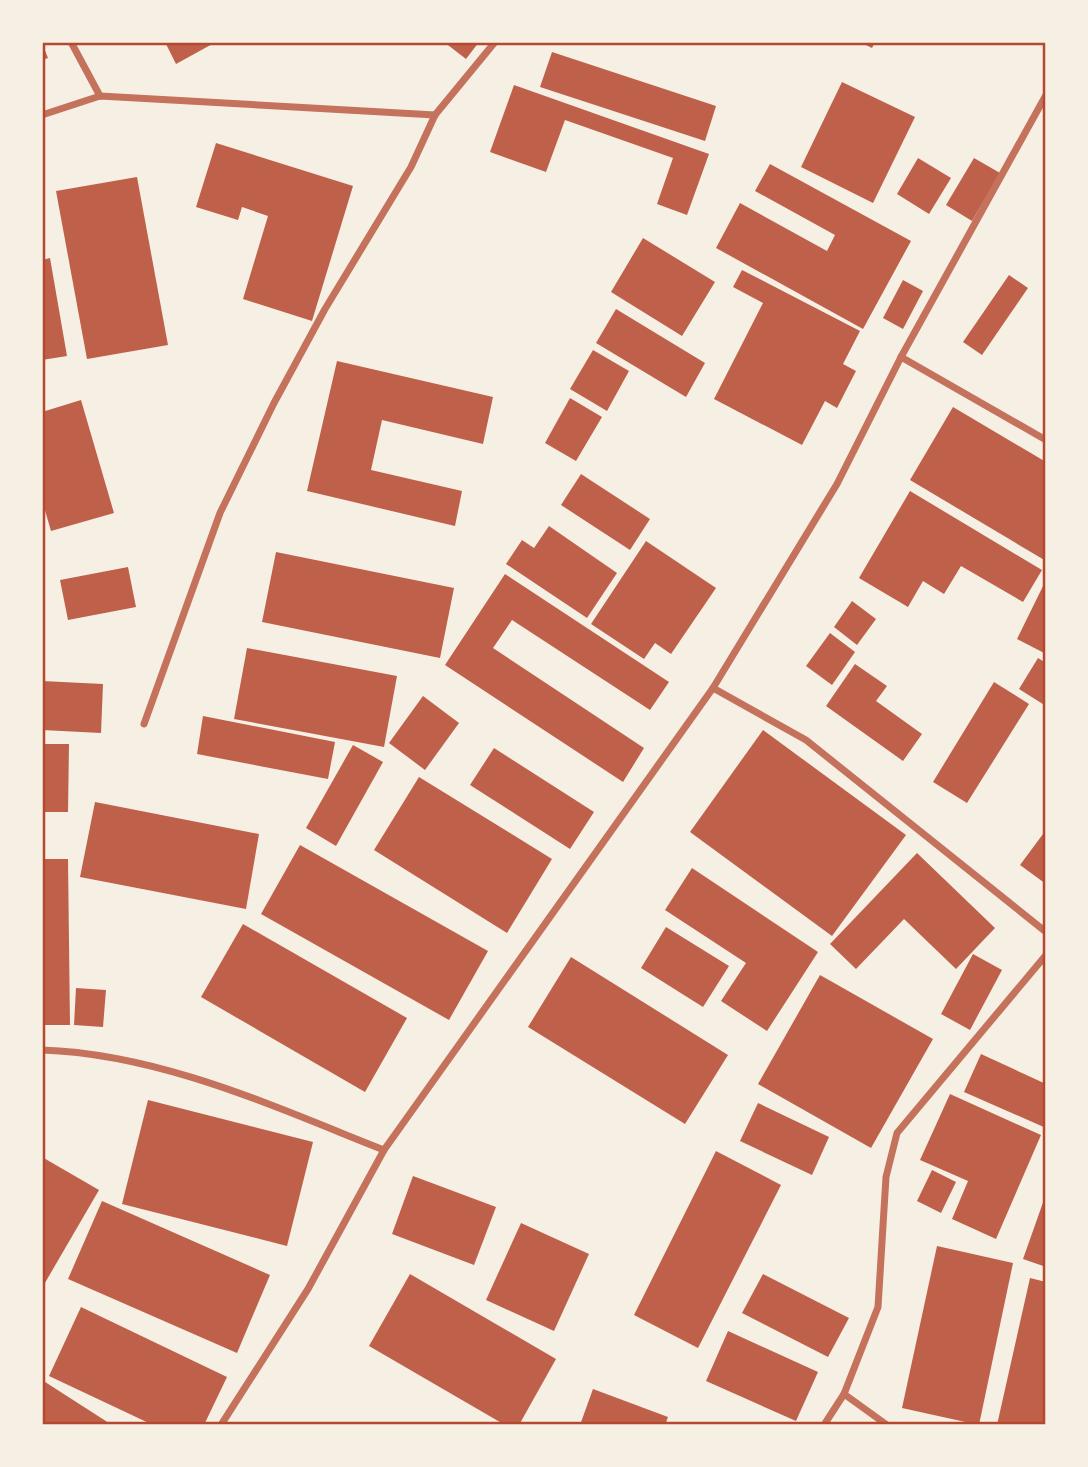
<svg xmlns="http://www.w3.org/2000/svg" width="1088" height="1467" font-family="'Varela Round',sans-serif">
<rect width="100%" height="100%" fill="#f6efe4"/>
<g fill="#bf614a">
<path d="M 165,42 L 216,42 L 176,64 Z"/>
<path d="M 444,42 L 479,42 L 466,59 Z"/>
<path d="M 860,42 L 875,42 L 872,48 Z"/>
<path d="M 42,43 L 48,58 L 42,60 Z"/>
<path d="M 552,52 L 716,106 L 705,141 L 540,87 Z"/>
<path d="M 842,82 L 915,117 L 873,203 L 801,167 Z"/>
<path d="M 514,85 L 709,154 L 687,215 L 657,204 L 673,158 L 565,120 L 546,172 L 490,152 Z"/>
<path d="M 216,143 L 353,186 L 312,321 L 243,299 L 268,216 L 242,207 L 238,220 L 196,207 Z"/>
<path d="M 918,158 L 951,178 L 929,214 L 897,194 Z"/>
<path d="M 974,158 L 1000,173 L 972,221 L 946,205 Z"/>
<path d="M 770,164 L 911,241 L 863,329 L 716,248 L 740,203 L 827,251 L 835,235 L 755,191 Z"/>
<path d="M 137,177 L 168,345 L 87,359 L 56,191 Z"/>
<path d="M 643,238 L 715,282 L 682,336 L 611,292 Z"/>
<path d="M 50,258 L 67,356 L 42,360 L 42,260 Z"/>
<path d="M 742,270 L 860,331 L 843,364 L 856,371 L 837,408 L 825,401 L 802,445 L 714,399 L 763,303 L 733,287 Z"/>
<path d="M 1009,275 L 1028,288 L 982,355 L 963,342 Z"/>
<path d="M 903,280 L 923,291 L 903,329 L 883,318 Z"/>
<path d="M 616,309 L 705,363 L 686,397 L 596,343 Z"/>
<path d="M 593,350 L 629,371 L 607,411 L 570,389 Z"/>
<path d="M 337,361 L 493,397 L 483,444 L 382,420 L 371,470 L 462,491 L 455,526 L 307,491 Z"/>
<path d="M 570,398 L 602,417 L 576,461 L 545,443 Z"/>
<path d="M 81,400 L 114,513 L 51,531 L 44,507 L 42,508 L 42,412 Z"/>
<path d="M 953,407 L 1046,462 L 1046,561 L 910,480 Z"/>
<path d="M 581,474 L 650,519 L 630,550 L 561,505 Z"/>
<path d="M 910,491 L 1042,570 L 1023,602 L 961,566 L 944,594 L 923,581 L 908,607 L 859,578 Z"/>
<path d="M 549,526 L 617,573 L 587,618 L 506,564 L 522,540 L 534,548 Z"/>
<path d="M 646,541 L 716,588 L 671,654 L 655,643 L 644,659 L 591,624 Z"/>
<path d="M 276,552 L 454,588 L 440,658 L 262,622 Z"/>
<path d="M 128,567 L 136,607 L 68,620 L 60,580 Z"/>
<path d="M 505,574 L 669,682 L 650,710 L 512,620 L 493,648 L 644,748 L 623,782 L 445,665 Z"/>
<path d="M 1044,584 L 1046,585 L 1046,654 L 1017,639 Z"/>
<path d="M 852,601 L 876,619 L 857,645 L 834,627 Z"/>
<path d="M 830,633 L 855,652 L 832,685 L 806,666 Z"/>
<path d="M 247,648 L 397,676 L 384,747 L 234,719 Z"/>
<path d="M 1038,658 L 1046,663 L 1046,706 L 1019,689 Z"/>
<path d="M 855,664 L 887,686 L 876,701 L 922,734 L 903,761 L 826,706 Z"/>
<path d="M 42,681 L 103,684 L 101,733 L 42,730 Z"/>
<path d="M 994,682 L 1029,704 L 967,803 L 933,782 Z"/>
<path d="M 423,696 L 459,723 L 425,770 L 389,743 Z"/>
<path d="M 203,716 L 335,742 L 328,779 L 197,754 Z"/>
<path d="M 763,730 L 906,835 L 832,936 L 690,832 Z"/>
<path d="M 42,744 L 69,744 L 68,812 L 42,812 Z"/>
<path d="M 353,745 L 383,762 L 336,846 L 306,828 Z"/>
<path d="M 494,748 L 594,812 L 570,849 L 470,785 Z"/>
<path d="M 419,777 L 552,859 L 507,933 L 374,850 Z"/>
<path d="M 95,802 L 259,834 L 246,909 L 80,877 Z"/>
<path d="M 1046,830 L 1046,884 L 1020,865 Z"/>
<path d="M 300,845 L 488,951 L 449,1020 L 261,914 Z"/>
<path d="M 917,853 L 995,928 L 956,969 L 904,919 L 856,969 L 830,944 Z"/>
<path d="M 42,859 L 68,859 L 70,1025 L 42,1025 Z"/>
<path d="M 692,868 L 818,952 L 767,1031 L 721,1001 L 746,963 L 665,910 Z"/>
<path d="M 243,924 L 407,1018 L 365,1092 L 201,997 Z"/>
<path d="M 666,927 L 729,966 L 703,1007 L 641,968 Z"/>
<path d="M 973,954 L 1002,970 L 970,1030 L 941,1014 Z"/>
<path d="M 571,957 L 728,1055 L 685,1124 L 528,1027 Z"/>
<path d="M 820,975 L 933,1039 L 871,1148 L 758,1084 Z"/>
<path d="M 76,988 L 106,990 L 103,1027 L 74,1025 Z"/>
<path d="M 981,1054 L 1046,1084 L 1046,1128 L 964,1092 Z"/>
<path d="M 950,1094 L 1041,1135 L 996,1239 L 952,1219 L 968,1181 L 920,1160 Z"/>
<path d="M 148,1100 L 313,1142 L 287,1246 L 122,1204 Z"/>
<path d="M 758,1103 L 829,1137 L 812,1175 L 740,1141 Z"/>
<path d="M 716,1151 L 781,1185 L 698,1348 L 634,1315 Z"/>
<path d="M 42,1157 L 99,1190 L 42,1288 Z"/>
<path d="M 932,1170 L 956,1182 L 941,1213 L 917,1201 Z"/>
<path d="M 413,1176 L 496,1207 L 474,1265 L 392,1234 Z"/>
<path d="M 1046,1194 L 1046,1267 L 1023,1259 Z"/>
<path d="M 102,1201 L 270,1275 L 237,1353 L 68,1279 Z"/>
<path d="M 521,1223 L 589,1254 L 554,1331 L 486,1300 Z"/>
<path d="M 937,1246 L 1013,1263 L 979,1425 L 902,1408 Z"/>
<path d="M 410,1274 L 556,1359 L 519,1425 L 505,1425 L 369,1346 Z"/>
<path d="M 763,1274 L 849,1318 L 828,1357 L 742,1313 Z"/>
<path d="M 1030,1278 L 1046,1282 L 1046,1425 L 997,1425 Z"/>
<path d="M 81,1307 L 227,1377 L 204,1425 L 153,1425 L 49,1376 Z"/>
<path d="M 728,1331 L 818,1372 L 796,1421 L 706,1381 Z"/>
<path d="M 42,1380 L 112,1425 L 42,1425 Z"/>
<path d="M 593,1389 L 668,1417 L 665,1425 L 580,1425 Z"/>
</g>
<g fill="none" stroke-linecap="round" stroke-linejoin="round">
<g stroke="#c5725c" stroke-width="7">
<path d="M 71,42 L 100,96"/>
<path d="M 42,115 L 100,96 L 435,115"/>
<path d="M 901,357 L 1046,440"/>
<path d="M 713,688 L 806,740 L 1046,932"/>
<path d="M 144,724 L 220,513 L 274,403 L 325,309 L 411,167 L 435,115 L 495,42"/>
<path d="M 42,1050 C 161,1054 275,1107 384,1150"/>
<path d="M 844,1394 L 887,1425"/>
<path d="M 221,1425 L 308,1289 L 384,1150 L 713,688 L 837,484 L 901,357 L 1046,95"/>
<path d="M 824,1425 L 844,1394 L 878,1307 L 886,1177 L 897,1133 L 1046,955"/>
</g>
</g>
<rect width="1088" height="1467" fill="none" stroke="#f6efe4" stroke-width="88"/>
<rect x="44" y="44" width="1000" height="1379" fill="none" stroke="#b5482f" stroke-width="2.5"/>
</svg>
